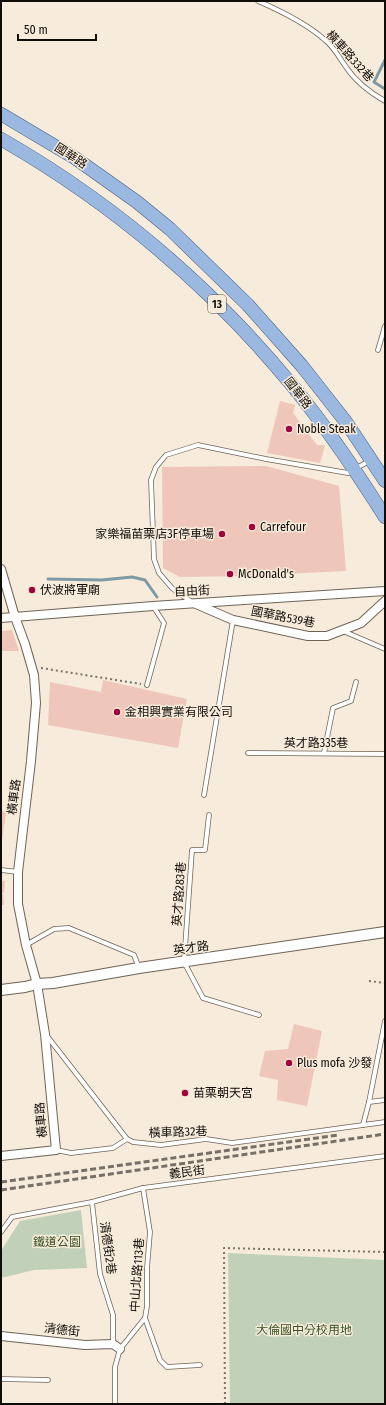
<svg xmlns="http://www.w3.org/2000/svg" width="386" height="1405" font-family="'Fira Sans Condensed','Noto Sans TC',sans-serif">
<rect width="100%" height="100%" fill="#f7ebdb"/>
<g fill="#c1d0b8">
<path d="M 81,1210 L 87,1268 L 34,1270 L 1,1278 L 1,1251 L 20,1221 Z"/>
<path d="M 228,1253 L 385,1260 L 385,1404 L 230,1404 Z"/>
</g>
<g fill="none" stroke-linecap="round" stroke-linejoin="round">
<g stroke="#7f9aa5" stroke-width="3">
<path d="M 385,60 L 374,82 L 385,89"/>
<path d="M 48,579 L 102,580 L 132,577 L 145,580 L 157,597"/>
</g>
</g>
<g fill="#efc6ba">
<path d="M 280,401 L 295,405 L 293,413 L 317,445 L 325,445 L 320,463 L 267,453 Z"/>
<path d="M 266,466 L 339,486 L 346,571 L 241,576 L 180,577 L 163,568 L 162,467 Z"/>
<path d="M 12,630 L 19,651 L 1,651 L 1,631 Z"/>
<path d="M 103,680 L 187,699 L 178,748 L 48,725 L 50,682 L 101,692 Z"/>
<path d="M 1,811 L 6,812 L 2,840 L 1,840 Z"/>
<path d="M 1,881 L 5,881 L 4,893 L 1,893 Z"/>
<path d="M 1,894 L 3,894 L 4,905 L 1,905 Z"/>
<path d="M 294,1024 L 322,1031 L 307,1106 L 277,1100 L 278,1080 L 259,1076 L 265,1051 L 288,1049 Z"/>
</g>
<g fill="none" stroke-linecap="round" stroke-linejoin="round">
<defs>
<g id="service">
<path d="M 258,1 C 281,11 306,23 325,40 C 334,47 339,57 346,67 C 356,82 369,92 385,101"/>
<path d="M 378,350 L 385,326"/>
<path d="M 193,603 L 172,588 L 159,573 L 154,559 L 151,480 L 156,467 L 166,455 L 198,445 L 266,459 L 348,473 L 369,461"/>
<path d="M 343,631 L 385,649"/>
<path d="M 147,685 L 164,623 L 153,606"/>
<path d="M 248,753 L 385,754"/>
<path d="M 324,753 L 333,708 L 351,701 L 356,682"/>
<path d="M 204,795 L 233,620"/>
<path d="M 209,815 L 205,850 L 192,850 L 184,962 L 203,998 L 259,1015"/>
<path d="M 1,870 L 18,872"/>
<path d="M 26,945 L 54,929 L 69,928 L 134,955 L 139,968"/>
<path d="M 47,1036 L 127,1139 L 133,1142 L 161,1145 L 206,1139 L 232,1143 L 385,1122"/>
<path d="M 369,1102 L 385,1100"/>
<path d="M 363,1125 L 369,1102 L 385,1021"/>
<path d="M 56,1150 L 71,1153 L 113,1148 L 127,1139"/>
<path d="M 92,1202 L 100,1274 L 113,1315 L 113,1344"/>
<path d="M 1,1232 L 12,1217 L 92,1202 L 143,1188 L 385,1156"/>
<path d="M 145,1318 L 160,1360 L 167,1367 L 200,1365"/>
<path d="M 1,1379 L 48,1380"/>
<path d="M 115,1404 L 115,1367 L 120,1349 L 145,1318 L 147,1306 L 147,1268 L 150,1232 L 143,1188"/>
</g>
<g id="minor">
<path d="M 1,569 L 15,617 L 25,644 L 34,675 L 36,703 L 31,761 L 18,872 L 18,904 L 26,945 L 37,984 L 45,1034 L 56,1150 L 1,1156"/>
<path d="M 196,604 L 233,620 L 308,636 L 327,636 L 361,623 L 385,601"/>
<path d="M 1,618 L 153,606 L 385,591"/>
<path d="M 1,1336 L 85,1345 L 113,1344 L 120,1349"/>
</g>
<path id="tertiary" d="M 1,990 L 25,987 L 37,984 L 53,983 L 139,968 L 385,932"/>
<g id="primary">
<path d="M 1,114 L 75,158 L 137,202 L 170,229 L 248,305 L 302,366 L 346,422 L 385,481"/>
<path d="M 1,139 C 111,202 210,286 291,384 C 326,426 356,471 385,517"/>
</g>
</defs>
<use href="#service" stroke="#6e6456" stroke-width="5.5"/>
<use href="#minor" stroke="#6e6456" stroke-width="10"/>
<use href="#tertiary" stroke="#6e6456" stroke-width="12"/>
<use href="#primary" stroke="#3f5e87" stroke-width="14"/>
<g stroke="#7b7369" stroke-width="2" stroke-dasharray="2 3" stroke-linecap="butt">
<path d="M 41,668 L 141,684"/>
<path d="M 369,981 L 385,983"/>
<path d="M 225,1404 L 224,1248 L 385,1252"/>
</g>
<use href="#service" stroke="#fff" stroke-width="4"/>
<use href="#minor" stroke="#fff" stroke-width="8"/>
<use href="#tertiary" stroke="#fff" stroke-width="10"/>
<use href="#primary" stroke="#9bb9e0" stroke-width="13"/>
<g stroke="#777066" stroke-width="3" stroke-dasharray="6 3" stroke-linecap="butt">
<path d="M 1,1182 L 338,1135"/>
<path d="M 1,1190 L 385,1134"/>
</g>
</g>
<g fill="#a0013b" stroke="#f7ebdb" stroke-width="1.5">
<circle cx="289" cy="429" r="4"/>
<circle cx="252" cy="527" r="4"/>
<circle cx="222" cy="534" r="4"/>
<circle cx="230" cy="574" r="4"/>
<circle cx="32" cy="590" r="4"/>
<circle cx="117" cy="712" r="4"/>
<circle cx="289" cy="1063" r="4"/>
<circle cx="185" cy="1093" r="4"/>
</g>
<g text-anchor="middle" stroke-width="3" stroke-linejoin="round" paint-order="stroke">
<rect fill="#f7ebdb" stroke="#554f47" stroke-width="1" x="208" y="295" width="18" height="18" rx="3"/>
<g font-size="11" font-weight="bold" fill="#100c07">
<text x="217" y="308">13</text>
</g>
<g font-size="12" fill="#100c07" stroke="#f7ebdb">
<text transform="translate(350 56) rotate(48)" y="4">橫車路332巷</text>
<text transform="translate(71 156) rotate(33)" y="4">國華路</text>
<text transform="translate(298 393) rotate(52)" y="4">國華路</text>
<text transform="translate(192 591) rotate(-3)" y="4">自由街</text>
<text transform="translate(283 617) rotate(11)" y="4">國華路539巷</text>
<text x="316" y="747">英才路335巷</text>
<text transform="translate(14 797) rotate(-83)" y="4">橫車路</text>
<text transform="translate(179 894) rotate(-86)" y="4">英才路283巷</text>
<text transform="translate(191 948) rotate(-8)" y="4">英才路</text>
<text transform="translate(41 1120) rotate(-95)" y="4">橫車路</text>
<text transform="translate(178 1132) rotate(-2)" y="4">橫車路32巷</text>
<text transform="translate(187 1172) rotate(-7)" y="4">義民街</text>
<text transform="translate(108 1248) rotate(82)" y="4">清德街2巷</text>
<text transform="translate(137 1275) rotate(-86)" y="4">中山北路113巷</text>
<text transform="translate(62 1330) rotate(6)" y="4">清德街</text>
</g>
<g font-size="12" fill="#100c07" stroke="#f7ebdb" text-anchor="start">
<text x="297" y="433">Noble Steak</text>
<text x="260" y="531">Carrefour</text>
<text x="214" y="538" text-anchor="end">家樂福苗栗店3F停車場</text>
<text x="238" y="578">McDonald's</text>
<text x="40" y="594">伏波將軍廟</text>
<text x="125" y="716">金相興實業有限公司</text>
<text x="297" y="1067">Plus mofa 沙發</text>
<text x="193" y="1097">苗栗朝天宮</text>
</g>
<g font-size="12" fill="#385324" stroke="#f7ebdb">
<text x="57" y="1246">鐵道公園</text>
<text x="304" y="1334">大倫國中分校用地</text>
</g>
</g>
<rect width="386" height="1405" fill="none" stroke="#100c07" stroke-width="4"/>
<path d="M18 34v6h78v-6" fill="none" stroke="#100c07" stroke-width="2"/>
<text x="24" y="34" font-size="12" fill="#100c07" stroke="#f7ebdb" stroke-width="3" paint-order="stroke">50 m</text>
</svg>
